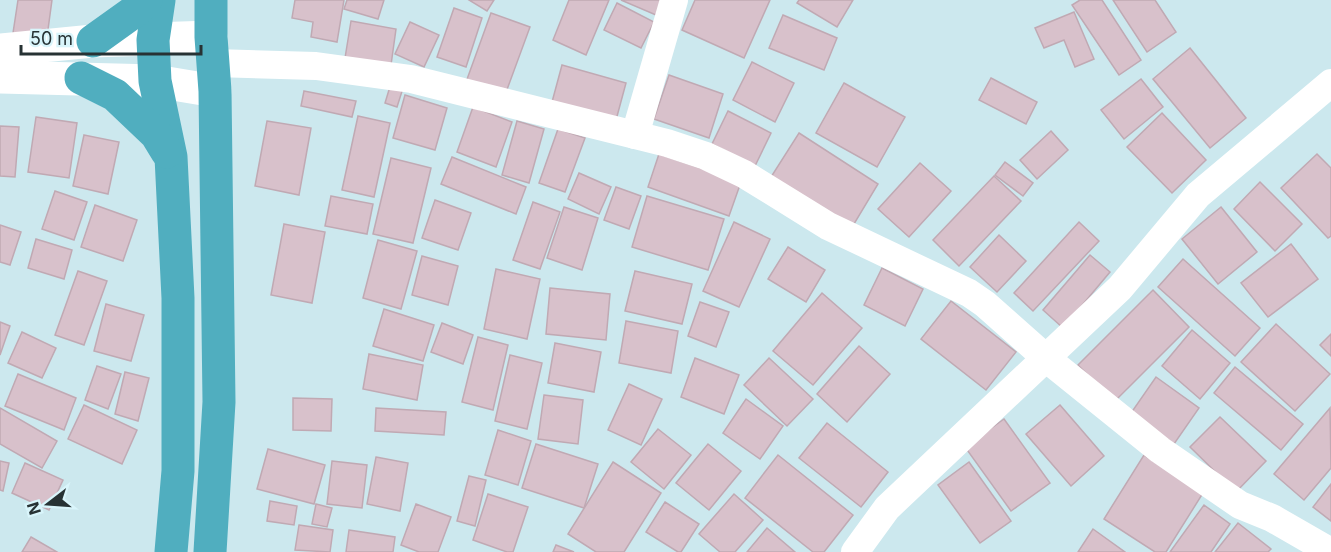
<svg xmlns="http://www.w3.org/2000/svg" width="1331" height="552" font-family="Inter,sans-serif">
<rect width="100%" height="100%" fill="#cce8ee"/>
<g fill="#d8c1cb" stroke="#c0a9b3" stroke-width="1.5">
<path d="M 18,0 L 52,0 L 47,37 L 13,33 Z"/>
<path d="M 295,0 L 344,0 L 337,42 L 311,37 L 313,22 L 292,18 Z"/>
<path d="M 347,0 L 384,0 L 378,19 L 344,9 Z"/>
<path d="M 469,0 L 494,0 L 487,11 Z"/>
<path d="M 569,0 L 609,0 L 586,55 L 553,40 Z"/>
<path d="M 621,0 L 662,0 L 656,15 Z"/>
<path d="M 695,0 L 770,0 L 744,58 L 682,30 Z"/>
<path d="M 799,0 L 853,0 L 837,27 L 797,3 Z"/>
<path d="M 1080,0 L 1102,0 L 1141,60 L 1119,75 L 1072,5 Z"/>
<path d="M 1113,0 L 1155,0 L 1176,32 L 1147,52 Z"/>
<path d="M 617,3 L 654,22 L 641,48 L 604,30 Z"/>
<path d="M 454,8 L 482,18 L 466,67 L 437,57 Z"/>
<path d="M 1074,12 L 1094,59 L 1075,67 L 1064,40 L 1044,48 L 1035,28 Z"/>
<path d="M 491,13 L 530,27 L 505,95 L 466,82 Z"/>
<path d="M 783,15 L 837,38 L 824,70 L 769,48 Z"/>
<path d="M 351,21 L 396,29 L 391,65 L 345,58 Z"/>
<path d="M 410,22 L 439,35 L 424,67 L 395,54 Z"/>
<path d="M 1190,48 L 1246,118 L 1210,148 L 1153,79 Z"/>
<path d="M 752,62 L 794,83 L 775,122 L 733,100 Z"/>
<path d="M 562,65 L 626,83 L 616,120 L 552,102 Z"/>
<path d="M 669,75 L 723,94 L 709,138 L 654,119 Z"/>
<path d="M 991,78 L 1037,102 L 1026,124 L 979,100 Z"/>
<path d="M 1141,79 L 1163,107 L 1124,139 L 1101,110 Z"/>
<path d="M 392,80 L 404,85 L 397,107 L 385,103 Z"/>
<path d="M 844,83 L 905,117 L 877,167 L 816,133 Z"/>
<path d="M 304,91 L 356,101 L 352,117 L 301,106 Z"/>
<path d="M 405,95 L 447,108 L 435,150 L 393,138 Z"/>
<path d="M 473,107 L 512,122 L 496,167 L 457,152 Z"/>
<path d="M 728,111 L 771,133 L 755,166 L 712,144 Z"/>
<path d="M 1162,113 L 1206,160 L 1172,193 L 1127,147 Z"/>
<path d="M 358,116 L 390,123 L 374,197 L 342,190 Z"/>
<path d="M 36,117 L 77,123 L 69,178 L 28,172 Z"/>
<path d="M 267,121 L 311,128 L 299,195 L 255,186 Z"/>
<path d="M 517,121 L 544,129 L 529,183 L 502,175 Z"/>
<path d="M 0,126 L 19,127 L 15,177 L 0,176 Z"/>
<path d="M 558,129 L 585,138 L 565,192 L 539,183 Z"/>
<path d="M 1051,131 L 1068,150 L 1037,179 L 1020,160 Z"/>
<path d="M 799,133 L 878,184 L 851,229 L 771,177 Z"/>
<path d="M 84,135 L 119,142 L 108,194 L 73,186 Z"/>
<path d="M 659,154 L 741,182 L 729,216 L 648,187 Z"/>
<path d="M 1317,154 L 1331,168 L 1331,236 L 1328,238 L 1281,188 Z"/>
<path d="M 452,157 L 526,187 L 516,214 L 441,184 Z"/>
<path d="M 391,158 L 431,168 L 413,243 L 373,234 Z"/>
<path d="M 1005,162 L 1033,183 L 1023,196 L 995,175 Z"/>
<path d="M 920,163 L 951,191 L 909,237 L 878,209 Z"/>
<path d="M 579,173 L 611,187 L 599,214 L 568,199 Z"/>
<path d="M 994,176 L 1021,201 L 959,266 L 933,240 Z"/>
<path d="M 1260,182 L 1302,224 L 1275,251 L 1234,209 Z"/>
<path d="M 616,187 L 641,196 L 629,229 L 604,220 Z"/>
<path d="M 55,191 L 87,202 L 74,240 L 42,229 Z"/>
<path d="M 331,196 L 373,204 L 367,234 L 325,226 Z"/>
<path d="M 647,196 L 724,219 L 708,270 L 632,247 Z"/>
<path d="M 435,200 L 471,213 L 458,250 L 422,238 Z"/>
<path d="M 533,202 L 560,212 L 540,269 L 513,260 Z"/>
<path d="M 95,205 L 137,220 L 123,261 L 81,247 Z"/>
<path d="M 564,207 L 598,218 L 582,270 L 547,258 Z"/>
<path d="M 1221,207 L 1257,252 L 1218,284 L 1182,239 Z"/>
<path d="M 734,222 L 770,239 L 739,307 L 703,291 Z"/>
<path d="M 1079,222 L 1099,241 L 1033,311 L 1014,293 Z"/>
<path d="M 284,224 L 325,232 L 312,303 L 271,295 Z"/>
<path d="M 0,225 L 21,232 L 10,265 L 0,262 Z"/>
<path d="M 999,235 L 1026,261 L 997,292 L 970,267 Z"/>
<path d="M 36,239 L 72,250 L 64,279 L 28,268 Z"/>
<path d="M 378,240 L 417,251 L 401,309 L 363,298 Z"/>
<path d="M 1291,244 L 1318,279 L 1268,317 L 1241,283 Z"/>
<path d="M 788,247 L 825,270 L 806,302 L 768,279 Z"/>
<path d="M 1090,255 L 1110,272 L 1063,328 L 1043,310 Z"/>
<path d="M 422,256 L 458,266 L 448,305 L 412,295 Z"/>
<path d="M 1183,259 L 1260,328 L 1235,356 L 1158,287 Z"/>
<path d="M 882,268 L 923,289 L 905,326 L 864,305 Z"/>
<path d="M 496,269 L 540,279 L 527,339 L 484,329 Z"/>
<path d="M 78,271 L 107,281 L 84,345 L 55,335 Z"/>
<path d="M 635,271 L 692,284 L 682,324 L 625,311 Z"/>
<path d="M 550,288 L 610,294 L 606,340 L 546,334 Z"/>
<path d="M 1153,290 L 1189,327 L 1114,402 L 1078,365 Z"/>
<path d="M 822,293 L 862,328 L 813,385 L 773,351 Z"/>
<path d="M 951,301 L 1016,352 L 986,390 L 921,339 Z"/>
<path d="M 700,302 L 729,312 L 716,347 L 688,336 Z"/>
<path d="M 106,304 L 144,315 L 131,361 L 94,351 Z"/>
<path d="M 384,309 L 434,325 L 423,361 L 373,346 Z"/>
<path d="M 626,321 L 678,331 L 671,373 L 619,363 Z"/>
<path d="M 0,322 L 10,326 L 0,355 Z"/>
<path d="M 442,323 L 473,335 L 463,364 L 431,352 Z"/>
<path d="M 1276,324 L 1330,374 L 1295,411 L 1241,362 Z"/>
<path d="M 1192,330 L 1230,363 L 1200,399 L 1162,366 Z"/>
<path d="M 22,332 L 56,348 L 42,378 L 8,363 Z"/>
<path d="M 1331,334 L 1331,356 L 1320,345 Z"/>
<path d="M 478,337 L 508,345 L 493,410 L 462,402 Z"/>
<path d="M 555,343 L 601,352 L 594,392 L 548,383 Z"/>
<path d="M 859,346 L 890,374 L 847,422 L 817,394 Z"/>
<path d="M 369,354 L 423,365 L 417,400 L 363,389 Z"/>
<path d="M 510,355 L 542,363 L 527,429 L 495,421 Z"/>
<path d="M 695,358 L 739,375 L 724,414 L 681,397 Z"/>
<path d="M 769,358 L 813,399 L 787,426 L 744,385 Z"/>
<path d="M 97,366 L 121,374 L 108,409 L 85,400 Z"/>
<path d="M 1235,367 L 1303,424 L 1281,450 L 1214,393 Z"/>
<path d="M 125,372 L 149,378 L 138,421 L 115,414 Z"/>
<path d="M 18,374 L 76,398 L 64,430 L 5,406 Z"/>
<path d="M 1156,377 L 1199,408 L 1174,444 L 1131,413 Z"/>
<path d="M 629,384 L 662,399 L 641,445 L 608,430 Z"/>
<path d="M 544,395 L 583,400 L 578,444 L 538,439 Z"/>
<path d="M 293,398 L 332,399 L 331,431 L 293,430 Z"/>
<path d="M 746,399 L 783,426 L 760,459 L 723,433 Z"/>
<path d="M 84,405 L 137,430 L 122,464 L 68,439 Z"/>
<path d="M 1060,405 L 1104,456 L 1071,486 L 1026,434 Z"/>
<path d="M 0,408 L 57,441 L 42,468 L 0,444 Z"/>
<path d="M 376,408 L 446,412 L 444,435 L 375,431 Z"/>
<path d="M 1330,408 L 1331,468 L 1304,500 L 1274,474 Z"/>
<path d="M 1220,417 L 1266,461 L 1236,492 L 1190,447 Z"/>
<path d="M 1004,419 L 1050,483 L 1011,511 L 965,447 Z"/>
<path d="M 827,423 L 888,472 L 861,507 L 799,458 Z"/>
<path d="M 658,429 L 691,455 L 664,489 L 631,462 Z"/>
<path d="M 498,430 L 531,441 L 518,485 L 485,475 Z"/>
<path d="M 536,444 L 598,464 L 584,508 L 522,488 Z"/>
<path d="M 708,444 L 741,471 L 709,510 L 676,483 Z"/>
<path d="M 268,449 L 325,465 L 314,504 L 257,489 Z"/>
<path d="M 778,455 L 853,515 L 824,552 L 813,552 L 745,498 Z"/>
<path d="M 1144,455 L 1203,493 L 1166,552 L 1155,552 L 1104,519 Z"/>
<path d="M 376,457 L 408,463 L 400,511 L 367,504 Z"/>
<path d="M 0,461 L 9,463 L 3,491 L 0,490 Z"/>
<path d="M 332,461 L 367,465 L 362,508 L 327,504 Z"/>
<path d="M 613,462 L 661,493 L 624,552 L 596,552 L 568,534 Z"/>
<path d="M 969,462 L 1011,521 L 980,543 L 938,485 Z"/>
<path d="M 25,463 L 63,480 L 49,510 L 12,493 Z"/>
<path d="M 469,476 L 486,480 L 475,526 L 457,521 Z"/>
<path d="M 1331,484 L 1331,521 L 1313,507 Z"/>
<path d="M 488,494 L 528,507 L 513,552 L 507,552 L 473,540 Z"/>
<path d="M 734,494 L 763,520 L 735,552 L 720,552 L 699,534 Z"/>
<path d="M 270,501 L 297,506 L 294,525 L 267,521 Z"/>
<path d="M 665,502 L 699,524 L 681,552 L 678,552 L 646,532 Z"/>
<path d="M 316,504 L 332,508 L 327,527 L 312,524 Z"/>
<path d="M 416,504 L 451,517 L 438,552 L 419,552 L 401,545 Z"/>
<path d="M 1204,505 L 1230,524 L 1211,552 L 1170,552 Z"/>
<path d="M 1238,523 L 1271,549 L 1268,552 L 1215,552 Z"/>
<path d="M 299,525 L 333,530 L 330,552 L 295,550 Z"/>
<path d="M 767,528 L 795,552 L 747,552 Z"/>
<path d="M 1093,529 L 1125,552 L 1078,552 Z"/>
<path d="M 349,530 L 395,537 L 393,552 L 346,552 Z"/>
<path d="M 31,537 L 57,552 L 22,552 Z"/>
<path d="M 556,545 L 574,552 L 553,552 Z"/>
</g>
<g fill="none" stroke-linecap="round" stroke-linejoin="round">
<g stroke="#fff" stroke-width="28">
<path d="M 214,63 L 316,66 L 411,79 L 667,143 L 706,156 L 744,174 L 828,226 L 969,293 L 985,304 L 1047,359 L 1160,450 L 1240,505 L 1272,518 L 1331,552"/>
<path d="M 635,135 L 674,0"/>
<path d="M 855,552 L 887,508 L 1120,288 L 1198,195 L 1331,83"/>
</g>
<g stroke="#fff" stroke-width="33">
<path d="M 0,50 L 93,41 L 211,37"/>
<path d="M 0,77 L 155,81 L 215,91"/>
</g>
<g stroke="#50aebf" stroke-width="33">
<path d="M 159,0 L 153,40 L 155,81 L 171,157 L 178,298 L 178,471 L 171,552"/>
<path d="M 93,41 L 139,8 L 146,0"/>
<path d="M 81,78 L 115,95 L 156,134 L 167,152"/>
<path d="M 210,552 L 219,402 L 215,91 L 211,37 L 211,0"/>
</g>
</g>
<g transform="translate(48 504) rotate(253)" stroke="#d9f5fb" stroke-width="4.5" paint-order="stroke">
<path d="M0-4.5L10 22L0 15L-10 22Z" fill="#273234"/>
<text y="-9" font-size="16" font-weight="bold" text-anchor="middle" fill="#273234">N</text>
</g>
<path d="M21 45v9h180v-9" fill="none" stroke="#273234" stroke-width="3"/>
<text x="30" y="45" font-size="18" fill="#273234" stroke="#d9f5fb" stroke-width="4.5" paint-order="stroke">50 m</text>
</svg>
